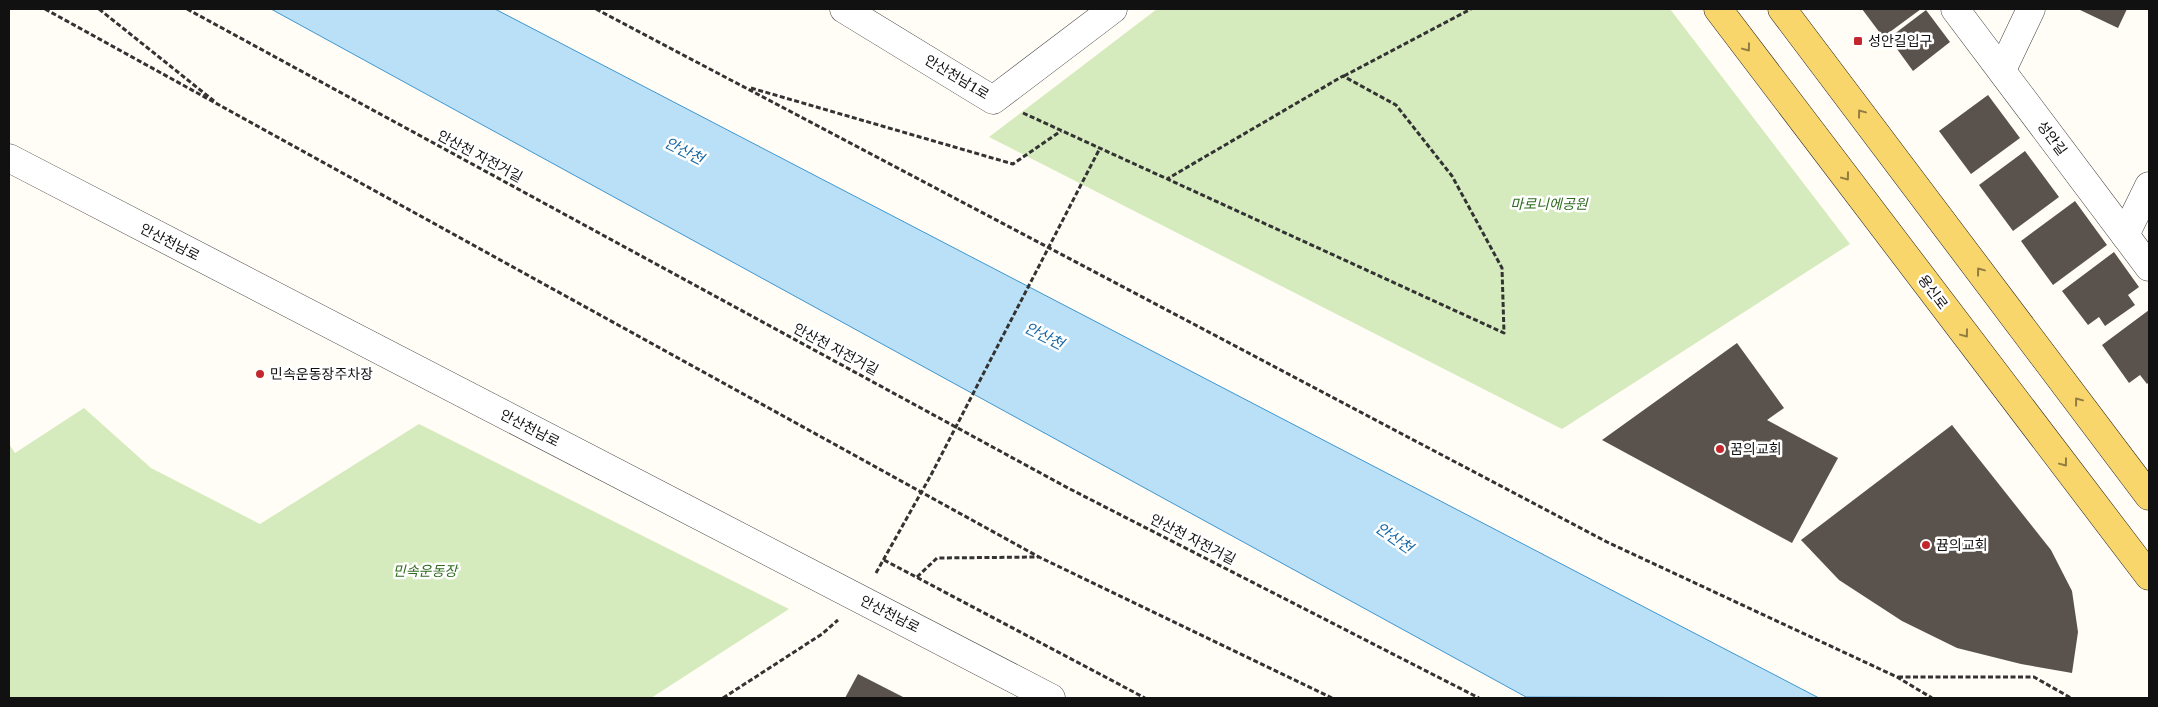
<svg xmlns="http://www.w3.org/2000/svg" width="2158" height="707" font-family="'Noto Serif','Noto Sans KR',serif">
<rect width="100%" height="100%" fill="#fffdf5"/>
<g fill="#d5ebbd">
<path d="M 1157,9 L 1670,9 L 1850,244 L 1562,429 L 989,137 Z"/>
<path d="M 84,408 L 151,468 L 260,524 L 419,424 L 789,609 L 651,698 L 9,698 L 9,444 L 15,453 Z"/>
</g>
<path fill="#b9e0f7" stroke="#3f96cf" d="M 271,9 L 495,9 L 1819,698 L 1526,697 Z"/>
<g fill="#5a524d">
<path d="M 1862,9 L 1921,9 L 1883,37 Z"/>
<path d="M 2078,9 L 2127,9 L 2118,28 Z"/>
<path d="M 1926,10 L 1950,42 L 1913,71 L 1889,38 Z"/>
<path d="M 1988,95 L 2020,138 L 1971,174 L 1939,131 Z"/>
<path d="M 2025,151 L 2059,197 L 2013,231 L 1979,185 Z"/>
<path d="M 2075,201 L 2107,245 L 2053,285 L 2021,241 Z"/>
<path d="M 2114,252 L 2139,287 L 2128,295 L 2135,305 L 2105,326 L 2099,317 L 2088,325 L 2062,291 Z"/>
<path d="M 2149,310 L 2149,382 L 2147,384 L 2140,375 L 2129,383 L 2102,345 Z"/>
<path d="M 1737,343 L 1784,408 L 1767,420 L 1838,458 L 1792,543 L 1602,440 Z"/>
<path d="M 1952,425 L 2051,550 L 2072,591 L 2078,632 L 2072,673 L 2021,664 L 1957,648 L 1902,621 L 1839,580 L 1801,540 Z"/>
<path d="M 858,674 L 905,698 L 845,698 Z"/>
</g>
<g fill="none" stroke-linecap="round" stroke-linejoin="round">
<defs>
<g id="minor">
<path d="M 844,9 L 993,100 L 1113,9"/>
<path d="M 1955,9 L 2149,267"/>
<path d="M 2002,70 L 2031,9"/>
<path d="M 9,158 L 1051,698"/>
<path d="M 2125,235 L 2149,186"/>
</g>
<g id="major">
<path d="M 1718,9 L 2149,576"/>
<path d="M 1782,9 L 2149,496"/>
</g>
</defs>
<use href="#minor" stroke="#444" stroke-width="29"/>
<use href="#major" stroke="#222" stroke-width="29"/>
<g stroke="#333" stroke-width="3" stroke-dasharray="5 2.5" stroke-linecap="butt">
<path d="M 45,9 L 1039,557"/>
<path d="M 99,9 L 214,101"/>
<path d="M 187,9 L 1068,488 L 1479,698"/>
<path d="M 596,9 L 1607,542 L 1897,677 L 1932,698"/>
<path d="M 1344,76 L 1471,9"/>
<path d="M 751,88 L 1013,164 L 1061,131"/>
<path d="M 1023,113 L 1504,333 L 1502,268 L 1452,176 L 1396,105 L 1343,76 L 1167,179"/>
<path d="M 884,560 L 1145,698"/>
<path d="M 876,573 L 931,475"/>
<path d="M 917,577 L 937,558 L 1039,557 L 1332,698"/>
<path d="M 1898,677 L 2034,677 L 2071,698"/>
<path d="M 723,698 L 822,634 L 838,620"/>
</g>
<use href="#minor" stroke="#fff" stroke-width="28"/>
<use href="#major" stroke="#f9d66b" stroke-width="28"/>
<path stroke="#333" stroke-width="3" stroke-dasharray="5 2.5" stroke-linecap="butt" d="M 931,475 L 1100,148"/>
</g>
<defs><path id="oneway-chevron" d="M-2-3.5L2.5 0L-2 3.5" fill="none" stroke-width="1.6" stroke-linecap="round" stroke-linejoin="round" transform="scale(1.25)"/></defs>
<g stroke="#917d42">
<use href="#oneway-chevron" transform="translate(1747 48) rotate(53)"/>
<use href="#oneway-chevron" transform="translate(1861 113) rotate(-127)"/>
<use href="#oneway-chevron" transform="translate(1846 177) rotate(53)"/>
<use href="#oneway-chevron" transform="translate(1980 271) rotate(-127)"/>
<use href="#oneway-chevron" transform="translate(1965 334) rotate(53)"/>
<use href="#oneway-chevron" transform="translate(2078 401) rotate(-127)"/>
<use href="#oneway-chevron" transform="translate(2064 463) rotate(53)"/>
</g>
<g fill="#c4262e" stroke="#fff" stroke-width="2">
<rect x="1853" y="36" width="10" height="10" rx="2.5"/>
<circle cx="260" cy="374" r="5"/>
<circle cx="1720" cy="449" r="5"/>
<circle cx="1926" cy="545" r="5"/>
</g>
<g text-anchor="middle" stroke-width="5" stroke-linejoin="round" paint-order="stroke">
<g font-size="14" fill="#111" stroke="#fff" text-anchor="start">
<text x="1868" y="46">성안길입구</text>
<text x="270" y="379">민속운동장주차장</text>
<text x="1730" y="454">꿈의교회</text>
<text x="1936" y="550">뀸의교회</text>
</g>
<g font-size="14" fill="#111" stroke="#fff">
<text transform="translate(957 77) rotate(31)" y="5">안산천남1로</text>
<text transform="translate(2052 138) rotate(53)" y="5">성안길</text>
<text transform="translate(480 156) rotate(28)" y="5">안산천 자전거길</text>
<text transform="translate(170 242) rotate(27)" y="5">안산천남로</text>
<text transform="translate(1933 292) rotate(53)" y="5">용신로</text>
<text transform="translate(836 349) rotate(28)" y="5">안산천 자전거길</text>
<text transform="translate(530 428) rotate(27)" y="5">안산천남로</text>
<text transform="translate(1193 539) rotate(27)" y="5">안산천 자전거길</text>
<text transform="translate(890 614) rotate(27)" y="5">안산천남로</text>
</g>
<g font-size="14" font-style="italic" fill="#2f6b1f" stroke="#fff">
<text x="1549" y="209">마로니에공원</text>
<text x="425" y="576">민속운동장</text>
</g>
<g font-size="15" font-style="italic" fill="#1768a6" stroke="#fff">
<text transform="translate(684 151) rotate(27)" y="5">안산천</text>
<text transform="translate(1044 336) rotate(27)" y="5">안산천</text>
<text transform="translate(1394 538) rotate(35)" y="5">안산천</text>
</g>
</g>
<rect width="2158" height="707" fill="none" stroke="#111111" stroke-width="20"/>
</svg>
